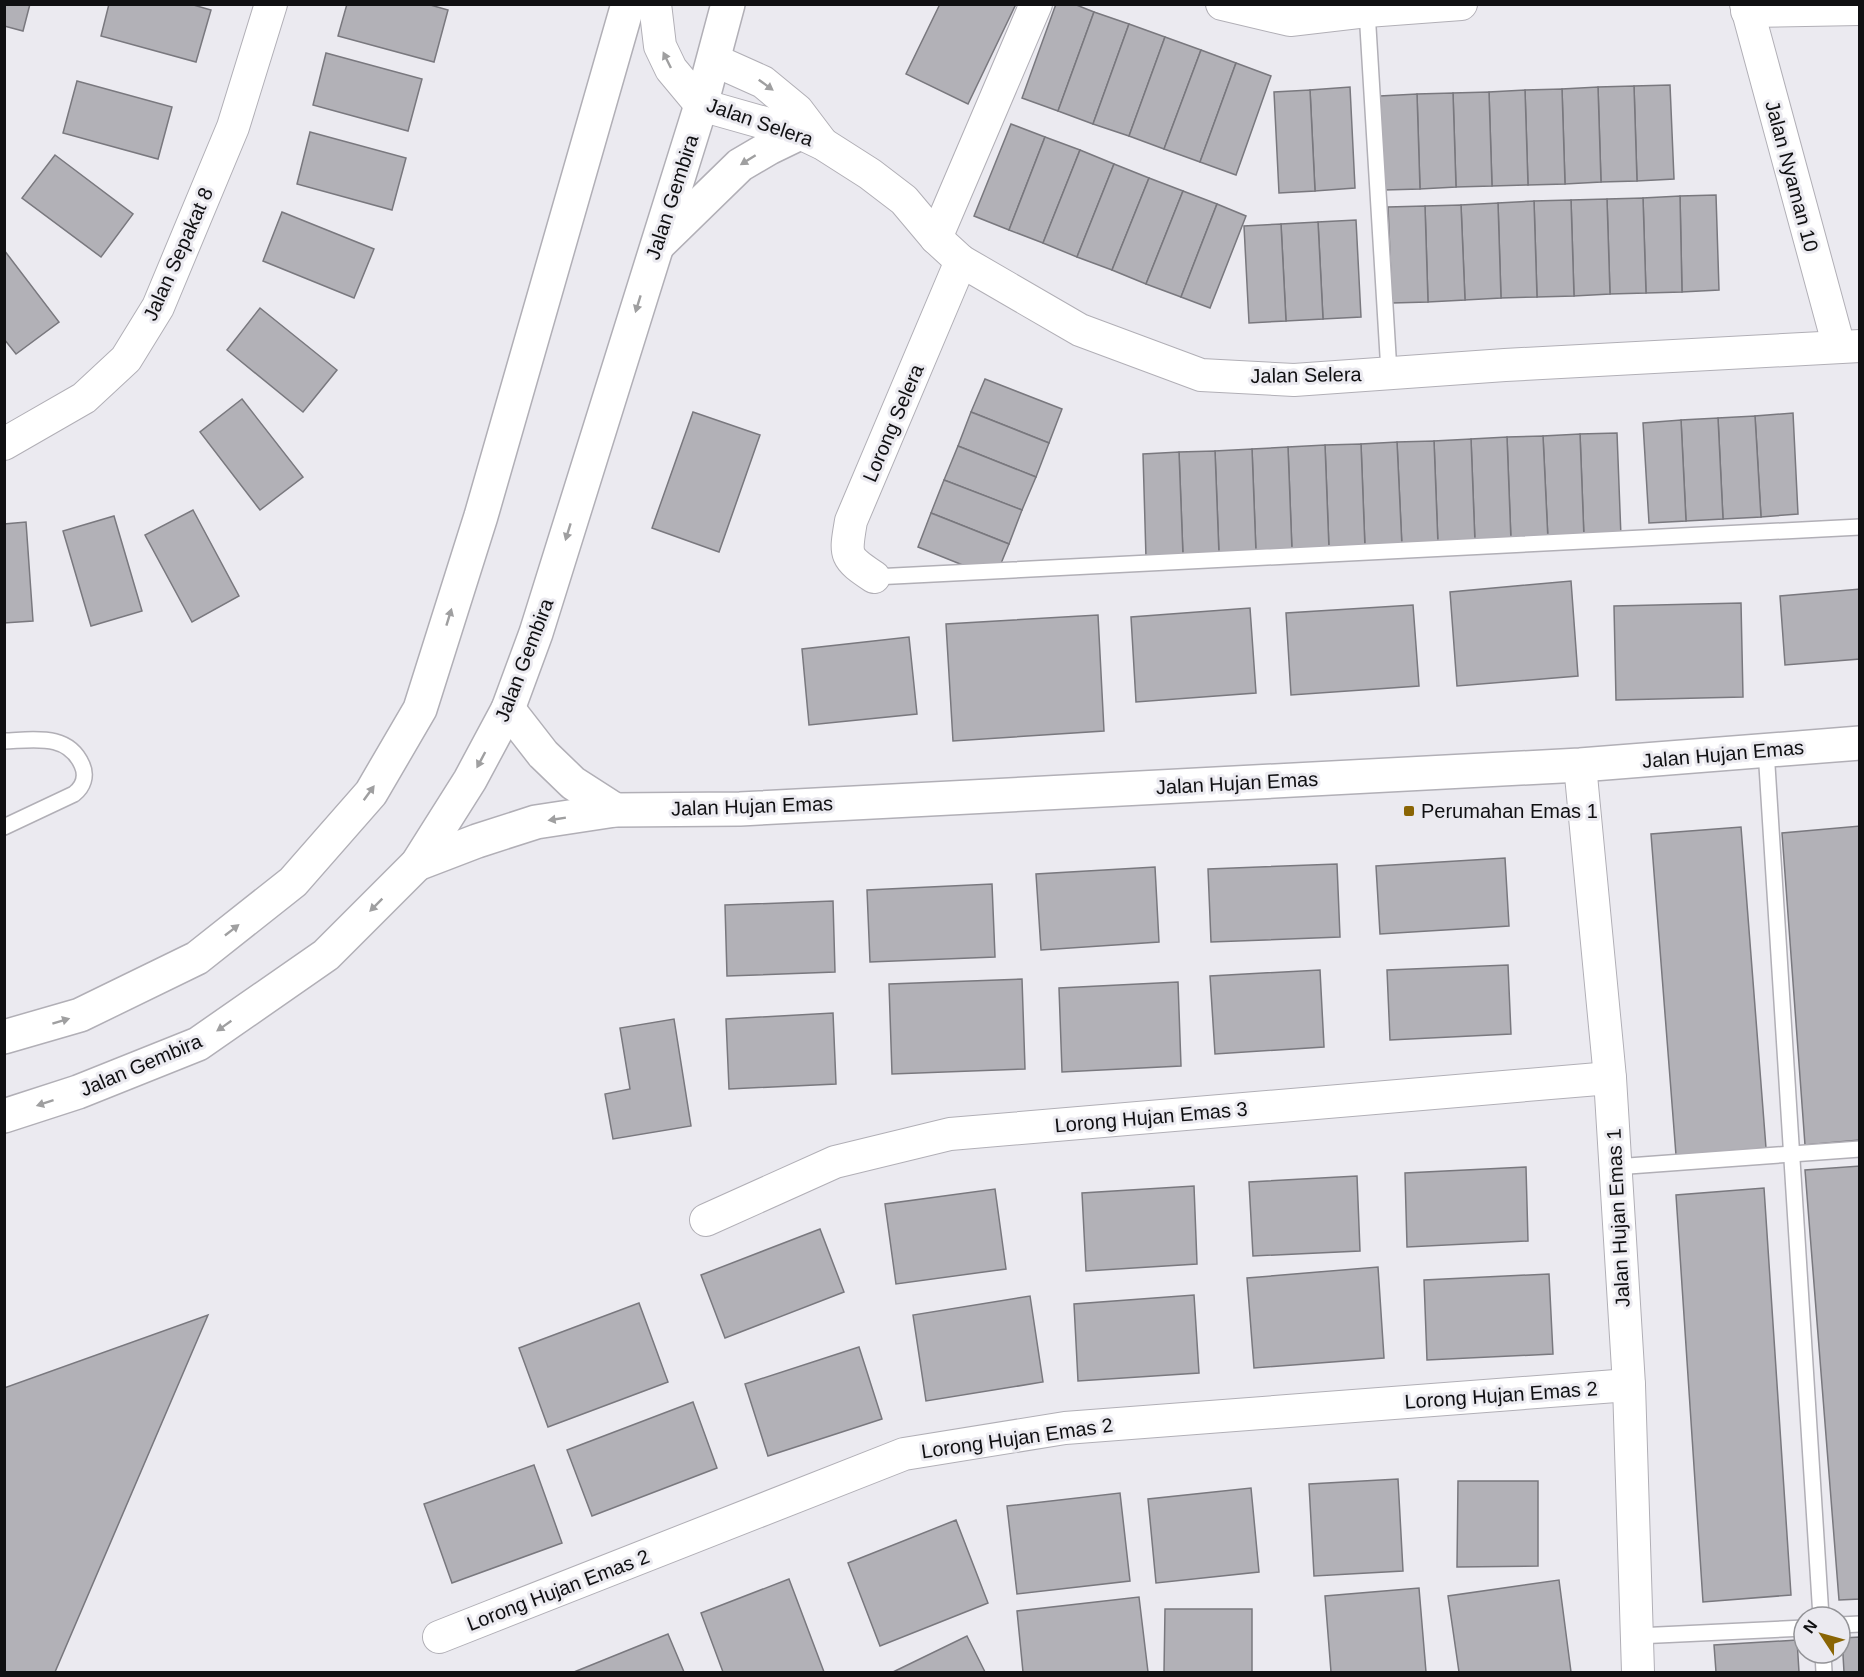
<svg xmlns="http://www.w3.org/2000/svg" width="1864" height="1677" font-family="Helvetica,sans-serif">
<rect width="100%" height="100%" fill="#ebeaf0"/>
<g fill="#b2b1b7" stroke="#79787e" stroke-width="1.5">
<path d="M 4,4 L 30,4 L 23,31 L 4,26 Z"/>
<path d="M 109,4 L 190,4 L 211,10 L 196,62 L 101,36 Z"/>
<path d="M 347,4 L 427,4 L 448,10 L 434,62 L 338,36 Z"/>
<path d="M 940,4 L 1016,4 L 968,104 L 906,74 Z"/>
<path d="M 1056,4 L 1074,4 L 1094,12 L 1058,111 L 1022,98 Z"/>
<path d="M 1094,12 L 1129,24 L 1093,124 L 1058,111 Z"/>
<path d="M 1129,24 L 1165,37 L 1129,136 L 1093,124 Z"/>
<path d="M 1165,37 L 1201,50 L 1164,149 L 1129,136 Z"/>
<path d="M 1201,50 L 1236,63 L 1200,162 L 1164,149 Z"/>
<path d="M 326,53 L 422,79 L 408,131 L 313,105 Z"/>
<path d="M 1236,63 L 1271,76 L 1236,175 L 1200,162 Z"/>
<path d="M 77,81 L 172,107 L 158,159 L 63,133 Z"/>
<path d="M 1670,85 L 1674,179 L 1637,181 L 1634,86 Z"/>
<path d="M 1634,86 L 1637,181 L 1601,182 L 1598,87 Z"/>
<path d="M 1350,87 L 1355,188 L 1315,191 L 1310,90 Z"/>
<path d="M 1598,87 L 1601,182 L 1565,184 L 1562,89 Z"/>
<path d="M 1562,89 L 1565,184 L 1528,185 L 1525,90 Z"/>
<path d="M 1310,90 L 1315,191 L 1279,193 L 1274,92 Z"/>
<path d="M 1525,90 L 1528,185 L 1492,186 L 1489,92 Z"/>
<path d="M 1489,92 L 1492,186 L 1456,187 L 1453,93 Z"/>
<path d="M 1453,93 L 1456,187 L 1420,189 L 1417,94 Z"/>
<path d="M 1417,94 L 1420,189 L 1384,190 L 1380,96 Z"/>
<path d="M 1011,124 L 1045,137 L 1009,230 L 974,216 Z"/>
<path d="M 310,132 L 406,158 L 392,210 L 297,184 Z"/>
<path d="M 1045,137 L 1080,150 L 1043,243 L 1009,230 Z"/>
<path d="M 1080,150 L 1114,164 L 1077,257 L 1043,243 Z"/>
<path d="M 55,155 L 133,214 L 101,257 L 22,198 Z"/>
<path d="M 1114,164 L 1149,178 L 1112,270 L 1077,257 Z"/>
<path d="M 1149,178 L 1183,191 L 1146,284 L 1112,270 Z"/>
<path d="M 1183,191 L 1217,204 L 1181,297 L 1146,284 Z"/>
<path d="M 1716,195 L 1719,290 L 1682,292 L 1680,196 Z"/>
<path d="M 1680,196 L 1682,292 L 1646,293 L 1643,198 Z"/>
<path d="M 1643,198 L 1646,293 L 1610,294 L 1607,199 Z"/>
<path d="M 1607,199 L 1610,294 L 1574,296 L 1571,200 Z"/>
<path d="M 1571,200 L 1574,296 L 1537,297 L 1534,201 Z"/>
<path d="M 1534,201 L 1537,297 L 1501,298 L 1498,203 Z"/>
<path d="M 1498,203 L 1501,298 L 1465,300 L 1461,205 Z"/>
<path d="M 1217,204 L 1246,216 L 1210,308 L 1181,297 Z"/>
<path d="M 1461,205 L 1465,300 L 1428,302 L 1425,206 Z"/>
<path d="M 1425,206 L 1428,302 L 1392,303 L 1388,207 Z"/>
<path d="M 282,212 L 374,249 L 354,298 L 263,261 Z"/>
<path d="M 1356,220 L 1361,317 L 1323,319 L 1318,222 Z"/>
<path d="M 1318,222 L 1323,319 L 1286,321 L 1281,224 Z"/>
<path d="M 1281,224 L 1286,321 L 1249,323 L 1244,226 Z"/>
<path d="M 4,250 L 59,322 L 16,354 L 4,339 Z"/>
<path d="M 260,308 L 337,370 L 303,412 L 227,350 Z"/>
<path d="M 985,379 L 1062,409 L 1049,443 L 971,412 Z"/>
<path d="M 242,399 L 303,477 L 260,510 L 200,432 Z"/>
<path d="M 693,412 L 760,435 L 719,552 L 652,528 Z"/>
<path d="M 971,412 L 1049,443 L 1036,477 L 958,446 Z"/>
<path d="M 1793,413 L 1798,514 L 1761,517 L 1755,416 Z"/>
<path d="M 1755,416 L 1761,517 L 1723,519 L 1718,418 Z"/>
<path d="M 1718,418 L 1723,519 L 1686,521 L 1681,420 Z"/>
<path d="M 1681,420 L 1686,521 L 1649,523 L 1643,423 Z"/>
<path d="M 1617,433 L 1621,537 L 1584,538 L 1580,434 Z"/>
<path d="M 1580,434 L 1584,538 L 1548,540 L 1543,436 Z"/>
<path d="M 1543,436 L 1548,540 L 1511,541 L 1507,437 Z"/>
<path d="M 1507,437 L 1511,541 L 1475,543 L 1471,439 Z"/>
<path d="M 1471,439 L 1475,543 L 1438,545 L 1434,441 Z"/>
<path d="M 1434,441 L 1438,545 L 1402,547 L 1397,442 Z"/>
<path d="M 1397,442 L 1402,547 L 1365,548 L 1361,444 Z"/>
<path d="M 1361,444 L 1365,548 L 1329,549 L 1325,445 Z"/>
<path d="M 1325,445 L 1329,549 L 1292,551 L 1288,447 Z"/>
<path d="M 958,446 L 1036,477 L 1022,510 L 944,480 Z"/>
<path d="M 1288,447 L 1292,551 L 1256,553 L 1252,449 Z"/>
<path d="M 1252,449 L 1256,553 L 1219,554 L 1215,451 Z"/>
<path d="M 1215,451 L 1219,554 L 1183,556 L 1179,452 Z"/>
<path d="M 1179,452 L 1183,556 L 1146,558 L 1143,454 Z"/>
<path d="M 944,480 L 1022,510 L 1009,544 L 931,513 Z"/>
<path d="M 193,510 L 239,596 L 192,622 L 145,535 Z"/>
<path d="M 931,513 L 1009,544 L 995,578 L 918,547 Z"/>
<path d="M 114,516 L 142,611 L 91,626 L 63,531 Z"/>
<path d="M 26,522 L 33,621 L 4,623 L 4,524 Z"/>
<path d="M 1571,581 L 1578,676 L 1457,686 L 1450,592 Z"/>
<path d="M 1860,589 L 1860,659 L 1785,665 L 1780,596 Z"/>
<path d="M 1741,603 L 1743,697 L 1616,700 L 1614,606 Z"/>
<path d="M 1413,605 L 1419,686 L 1291,695 L 1286,613 Z"/>
<path d="M 1250,608 L 1256,693 L 1136,702 L 1131,617 Z"/>
<path d="M 1098,615 L 1104,731 L 953,741 L 946,624 Z"/>
<path d="M 909,637 L 917,714 L 809,725 L 802,649 Z"/>
<path d="M 1860,826 L 1860,1140 L 1805,1145 L 1782,833 Z"/>
<path d="M 1741,827 L 1766,1148 L 1676,1155 L 1651,834 Z"/>
<path d="M 1505,858 L 1509,926 L 1380,934 L 1376,866 Z"/>
<path d="M 1337,864 L 1340,937 L 1211,942 L 1208,869 Z"/>
<path d="M 1155,867 L 1159,942 L 1041,950 L 1036,874 Z"/>
<path d="M 992,884 L 995,957 L 870,962 L 867,890 Z"/>
<path d="M 833,901 L 835,972 L 727,976 L 725,905 Z"/>
<path d="M 1508,965 L 1511,1034 L 1390,1040 L 1387,970 Z"/>
<path d="M 1320,970 L 1324,1047 L 1215,1054 L 1210,976 Z"/>
<path d="M 1022,979 L 1025,1069 L 892,1074 L 889,984 Z"/>
<path d="M 1178,982 L 1181,1066 L 1062,1072 L 1059,988 Z"/>
<path d="M 833,1013 L 836,1084 L 729,1089 L 726,1019 Z"/>
<path d="M 674,1019 L 691,1126 L 613,1139 L 605,1094 L 630,1089 L 620,1028 Z"/>
<path d="M 1860,1166 L 1860,1599 L 1839,1600 L 1805,1170 Z"/>
<path d="M 1526,1167 L 1528,1241 L 1407,1247 L 1405,1173 Z"/>
<path d="M 1357,1176 L 1360,1251 L 1253,1256 L 1249,1182 Z"/>
<path d="M 1194,1186 L 1197,1264 L 1086,1271 L 1082,1193 Z"/>
<path d="M 1764,1188 L 1791,1595 L 1703,1602 L 1676,1195 Z"/>
<path d="M 995,1189 L 1006,1269 L 896,1284 L 885,1204 Z"/>
<path d="M 820,1229 L 844,1292 L 725,1338 L 701,1275 Z"/>
<path d="M 1378,1267 L 1384,1358 L 1254,1368 L 1247,1278 Z"/>
<path d="M 1549,1274 L 1553,1354 L 1427,1360 L 1424,1280 Z"/>
<path d="M 1194,1295 L 1199,1373 L 1078,1381 L 1074,1304 Z"/>
<path d="M 1030,1296 L 1043,1382 L 926,1401 L 913,1315 Z"/>
<path d="M 639,1303 L 668,1382 L 548,1427 L 519,1348 Z"/>
<path d="M 208,1315 L 55,1672 L 4,1672 L 4,1388 Z"/>
<path d="M 859,1347 L 882,1419 L 768,1456 L 745,1384 Z"/>
<path d="M 693,1402 L 717,1468 L 592,1516 L 567,1450 Z"/>
<path d="M 534,1465 L 562,1543 L 452,1583 L 424,1504 Z"/>
<path d="M 1398,1479 L 1403,1571 L 1314,1576 L 1309,1484 Z"/>
<path d="M 1458,1481 L 1538,1481 L 1538,1566 L 1457,1567 Z"/>
<path d="M 1251,1488 L 1259,1572 L 1156,1583 L 1148,1499 Z"/>
<path d="M 1120,1493 L 1130,1581 L 1017,1594 L 1007,1506 Z"/>
<path d="M 956,1520 L 988,1603 L 880,1646 L 848,1563 Z"/>
<path d="M 789,1579 L 824,1672 L 723,1672 L 701,1613 Z"/>
<path d="M 1559,1580 L 1571,1672 L 1459,1672 L 1448,1596 Z"/>
<path d="M 1419,1588 L 1426,1672 L 1331,1672 L 1325,1596 Z"/>
<path d="M 1139,1597 L 1148,1672 L 1023,1672 L 1017,1611 Z"/>
<path d="M 1165,1609 L 1252,1609 L 1252,1672 L 1164,1672 Z"/>
<path d="M 668,1634 L 684,1672 L 574,1672 Z"/>
<path d="M 967,1636 L 985,1672 L 893,1672 Z"/>
<path d="M 1860,1637 L 1860,1672 L 1844,1672 L 1842,1638 Z"/>
<path d="M 1797,1640 L 1799,1672 L 1716,1672 L 1714,1645 Z"/>
</g>
<g fill="none" stroke-linecap="round" stroke-linejoin="round">
<defs>
<g id="service">
<path d="M 1367,11 L 1389,372"/>
<path d="M 874,577 L 1860,527"/>
<path d="M 4,741 C 35,740 68,733 82,765 C 87,776 83,787 74,794 L 4,827"/>
<path d="M 1766,750 L 1821,1617"/>
<path d="M 1615,1167 L 1860,1149"/>
<path d="M 1840,1625 L 1860,1624"/>
<path d="M 1637,1636 L 1804,1628"/>
<path d="M 1823,1653 L 1824,1672"/>
</g>
<g id="minor">
<path d="M 655,4 L 660,46 L 671,69 L 701,105 L 800,133 L 823,144 L 870,174 L 904,200 L 936,238 L 961,261 L 1080,330 L 1201,375 L 1294,380 L 1505,365 L 1860,346"/>
<path d="M 1222,4 L 1290,20 L 1367,11 L 1461,4"/>
<path d="M 1746,4 L 1839,347"/>
<path d="M 1747,11 L 1860,9"/>
<path d="M 714,60 L 763,82 L 797,110 L 822,143"/>
<path d="M 936,238 L 1036,4"/>
<path d="M 4,444 L 84,398 L 126,359 L 158,307 L 233,127 L 271,4"/>
<path d="M 874,577 C 844,557 845,556 851,521 L 961,261"/>
<path d="M 1580,765 L 1610,1078 L 1629,1385 L 1638,1672"/>
<path d="M 706,1220 L 835,1162 L 950,1134 L 1610,1078"/>
<path d="M 439,1637 L 904,1454 L 1065,1428 L 1629,1385"/>
</g>
<g id="tertiary">
<path d="M 508,709 L 543,754 L 573,783 L 615,810"/>
<path d="M 417,864 L 477,841 L 536,822 L 615,810 L 740,809 L 1580,765 L 1860,743"/>
</g>
<g id="secondary">
<path d="M 659,244 L 740,165 L 769,148 L 800,133"/>
<path d="M 4,1037 L 80,1015 L 197,958 L 293,882 L 371,793 L 420,709 L 481,516 L 628,4"/>
<path d="M 4,1116 L 78,1092 L 198,1044 L 326,955 L 417,864 L 470,780 L 508,709 L 536,633 L 701,105 L 728,4"/>
</g>
</defs>
<use href="#service" stroke="#b1afb6" stroke-width="18"/>
<use href="#minor" stroke="#b1afb6" stroke-width="34"/>
<use href="#tertiary" stroke="#b1afb6" stroke-width="36"/>
<use href="#secondary" stroke="#b1afb6" stroke-width="36"/>
<use href="#service" stroke="#fff" stroke-width="15"/>
<use href="#minor" stroke="#fff" stroke-width="32"/>
<use href="#tertiary" stroke="#fff" stroke-width="33"/>
<use href="#secondary" stroke="#fff" stroke-width="33"/>
</g>
<defs><path id="oneway-solid" d="M-6-.8H1V-3.2L6.5 0L1 3.2V.8H-6Z" transform="scale(1.5)"/></defs>
<g fill="#9f9fa0">
<use href="#oneway-solid" transform="translate(667 60) rotate(-116)"/>
<use href="#oneway-solid" transform="translate(766 85) rotate(36)"/>
<use href="#oneway-solid" transform="translate(748 160) rotate(148)"/>
<use href="#oneway-solid" transform="translate(638 304) rotate(107)"/>
<use href="#oneway-solid" transform="translate(568 532) rotate(107)"/>
<use href="#oneway-solid" transform="translate(449 617) rotate(-73)"/>
<use href="#oneway-solid" transform="translate(481 760) rotate(118)"/>
<use href="#oneway-solid" transform="translate(369 793) rotate(-54)"/>
<use href="#oneway-solid" transform="translate(557 819) rotate(171)"/>
<use href="#oneway-solid" transform="translate(376 905) rotate(135)"/>
<use href="#oneway-solid" transform="translate(232 930) rotate(-38)"/>
<use href="#oneway-solid" transform="translate(61 1021) rotate(-17)"/>
<use href="#oneway-solid" transform="translate(224 1026) rotate(145)"/>
<use href="#oneway-solid" transform="translate(45 1103) rotate(162)"/>
</g>
<rect fill="#8a6504" stroke="#ebeaf0" stroke-width="2" x="1403" y="805" width="12" height="12" rx="3"/>
<g text-anchor="middle" stroke-width="6" stroke-linejoin="round" paint-order="stroke">
<g font-size="20" fill="#101012" stroke="#ebeaf0">
<text transform="translate(760 122) rotate(19)" y="7">Jalan Selera</text>
<text transform="translate(1792 176) rotate(75)" y="7">Jalan Nyaman 10</text>
<text transform="translate(672 197) rotate(-72)" y="7">Jalan Gembira</text>
<text transform="translate(178 254) rotate(-66)" y="7">Jalan Sepakat 8</text>
<text transform="translate(1306 375) rotate(-1)" y="7">Jalan Selera</text>
<text transform="translate(893 423) rotate(-67)" y="7">Lorong Selera</text>
<text transform="translate(524 660) rotate(-69)" y="7">Jalan Gembira</text>
<text transform="translate(1723 754) rotate(-5)" y="7">Jalan Hujan Emas</text>
<text transform="translate(1237 783) rotate(-3)" y="7">Jalan Hujan Emas</text>
<text transform="translate(752 806) rotate(-2)" y="7">Jalan Hujan Emas</text>
<text transform="translate(141 1065) rotate(-23)" y="7">Jalan Gembira</text>
<text transform="translate(1151 1117) rotate(-5)" y="7">Lorong Hujan Emas 3</text>
<text transform="translate(1618 1218) rotate(-93)" y="7">Jalan Hujan Emas 1</text>
<text transform="translate(1501 1395) rotate(-4)" y="7">Lorong Hujan Emas 2</text>
<text transform="translate(1017 1438) rotate(-8)" y="7">Lorong Hujan Emas 2</text>
<text transform="translate(558 1590) rotate(-21)" y="7">Lorong Hujan Emas 2</text>
</g>
<g font-size="20" fill="#101012" stroke="#ebeaf0" text-anchor="start">
<text x="1421" y="818">Perumahan Emas 1</text>
</g>
</g>
<rect width="1864" height="1677" fill="none" stroke="#101012" stroke-width="12"/>
<g transform="translate(1822 1635) rotate(306)"><circle r="28" fill="#ebeaf0" stroke="#939397" stroke-width="1.5"/>
<path d="M0-4.5L10 22L0 15L-10 22Z" fill="#8a6504"/>
<text y="-9" font-size="16" font-weight="bold" text-anchor="middle" fill="#101012">N</text>
</g>
</svg>
